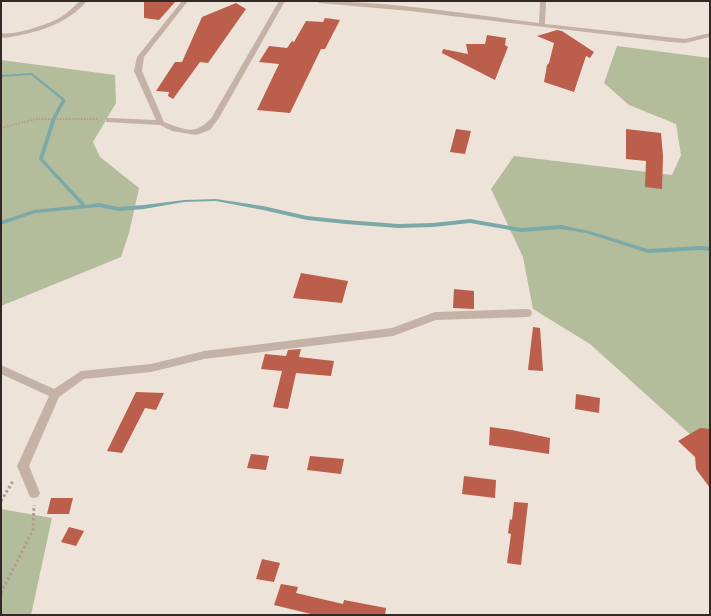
<svg xmlns="http://www.w3.org/2000/svg" width="711" height="616" font-family="'PT Sans',sans-serif">
<rect width="100%" height="100%" fill="#eee3d9"/>
<g fill="#b3bc9b">
<path d="M 617,46 L 710,58 L 710,446 L 701,444 L 590,344 L 533,309 L 523,257 L 491,189 L 514,156 L 672,175 L 681,155 L 676,124 L 629,105 L 604,83 Z"/>
<path d="M 1,60 L 115,75 L 116,103 L 93,142 L 100,157 L 139,188 L 129,233 L 121,257 L 1,306 Z"/>
<path d="M 1,509 L 52,518 L 31,615 L 1,615 Z"/>
</g>
<g fill="none" stroke-linecap="round" stroke-linejoin="round">
<path fill="#7ba9a8" fill-rule="evenodd" d="M 32,73 L 66,100 L 56,118 L 43,159 L 86,205 L 99,203 L 118,207 L 144,205 L 184,200 L 216,199 L 263,206 L 307,216 L 346,220 L 398,224 L 433,223 L 470,219 L 521,228 L 561,225 L 589,231 L 648,249 L 701,246 L 710,247 L 710,251 L 701,250 L 648,253 L 586,233 L 561,229 L 521,232 L 470,223 L 433,227 L 398,228 L 346,224 L 307,220 L 263,210 L 216,201 L 184,202 L 144,209 L 118,211 L 99,207 L 35,213 L 1,225 L 1,221 L 34,210 L 81,205 L 39,159 L 52,118 L 62,100 L 31,75 L 1,77 L 1,75 Z"/>
</g>
<g fill="#bb5e4b">
<path d="M 144,1 L 176,1 L 159,20 L 144,18 Z"/>
<path d="M 236,3 L 246,9 L 208,63 L 200,62 L 173,99 L 168,96 L 169,92 L 156,91 L 175,62 L 182,62 L 202,17 Z"/>
<path d="M 325,18 L 340,20 L 325,49 L 321,49 L 290,113 L 257,110 L 279,64 L 259,62 L 269,46 L 287,48 L 292,41 L 294,42 L 306,21 L 323,22 Z"/>
<path d="M 557,30 L 562,31 L 594,52 L 590,58 L 586,56 L 574,92 L 544,82 L 547,65 L 549,63 L 554,43 L 537,36 Z"/>
<path d="M 487,35 L 506,38 L 505,45 L 508,47 L 495,80 L 442,53 L 443,49 L 468,54 L 466,44 L 485,44 Z"/>
<path d="M 456,129 L 471,131 L 465,154 L 450,152 Z"/>
<path d="M 626,129 L 661,133 L 663,156 L 662,189 L 645,187 L 646,161 L 626,159 Z"/>
<path d="M 301,273 L 348,281 L 342,303 L 293,298 Z"/>
<path d="M 454,289 L 474,291 L 474,309 L 453,308 Z"/>
<path d="M 533,327 L 540,328 L 543,371 L 528,370 Z"/>
<path d="M 301,349 L 299,357 L 334,361 L 331,376 L 296,373 L 288,409 L 273,407 L 282,371 L 261,369 L 265,354 L 286,356 L 288,350 Z"/>
<path d="M 136,392 L 164,393 L 156,410 L 145,408 L 122,453 L 107,451 Z"/>
<path d="M 576,394 L 600,398 L 599,413 L 575,409 Z"/>
<path d="M 490,427 L 512,430 L 550,438 L 549,454 L 489,445 Z"/>
<path d="M 700,428 L 710,429 L 710,488 L 696,469 L 695,457 L 678,441 Z"/>
<path d="M 251,454 L 269,456 L 266,470 L 247,468 Z"/>
<path d="M 310,456 L 344,459 L 341,474 L 307,470 Z"/>
<path d="M 464,476 L 496,480 L 495,498 L 462,494 Z"/>
<path d="M 51,498 L 73,498 L 69,514 L 47,514 Z"/>
<path d="M 514,502 L 528,503 L 521,565 L 507,563 L 511,534 L 508,533 L 510,519 L 512,520 Z"/>
<path d="M 69,527 L 84,531 L 76,546 L 61,542 Z"/>
<path d="M 262,559 L 280,563 L 274,582 L 256,579 Z"/>
<path d="M 281,584 L 298,587 L 296,593 L 343,604 L 344,600 L 386,608 L 385,615 L 315,615 L 274,605 Z"/>
</g>
<g fill="none" stroke-linecap="round" stroke-linejoin="round">
<path stroke="#b19c91" stroke-width="2" stroke-dasharray="1.5 1.5" stroke-linecap="butt" d="M 1,128 L 36,119 L 97,119"/>
<g stroke="#b19c91" stroke-width="3" stroke-dasharray="2.5 2.5" stroke-linecap="butt">
<path d="M 1,501 L 13,481"/>
<path d="M 1,593 L 33,530 L 34,505"/>
</g>
<g fill="#c5b2a6" fill-rule="evenodd">
<path d="M 80,1 L 87,1 C 66,25 36,33 5,38 L 1,37 L 1,33 C 14,36 50,24 61,17 C 68,13 74,6 80,1 Z"/>
<path d="M 182,1 L 188,1 L 144,57 L 142,71 L 164,122 C 185,130 196,136 212,117 L 279,1 L 285,1 L 219,118 L 210,130 L 196,135 L 172,131 L 160,125 L 106,122 L 106,118 L 109,118 L 156,120 L 134,71 L 137,57 Z"/>
<path d="M 316,1 C 390,1 465,14 539,23 L 540,1 L 546,1 L 545,24 L 685,39 L 710,33 L 710,37 L 685,43 L 670,42 L 410,11 L 319,3 Z"/>
<path d="M 527,309 L 531,310 L 532,313 L 531,316 L 527,317 L 436,320 L 393,336 L 204,359 L 151,372 L 84,379 L 59,397 L 29,466 L 40,493 L 38,497 L 34,498 L 30,497 L 17,466 L 49,396 L 1,374 L 1,365 L 54,389 L 81,371 L 151,364 L 204,351 L 392,328 L 435,312 Z"/>
</g>
</g>
<rect width="711" height="616" fill="none" stroke="#322926" stroke-width="4"/>
</svg>
